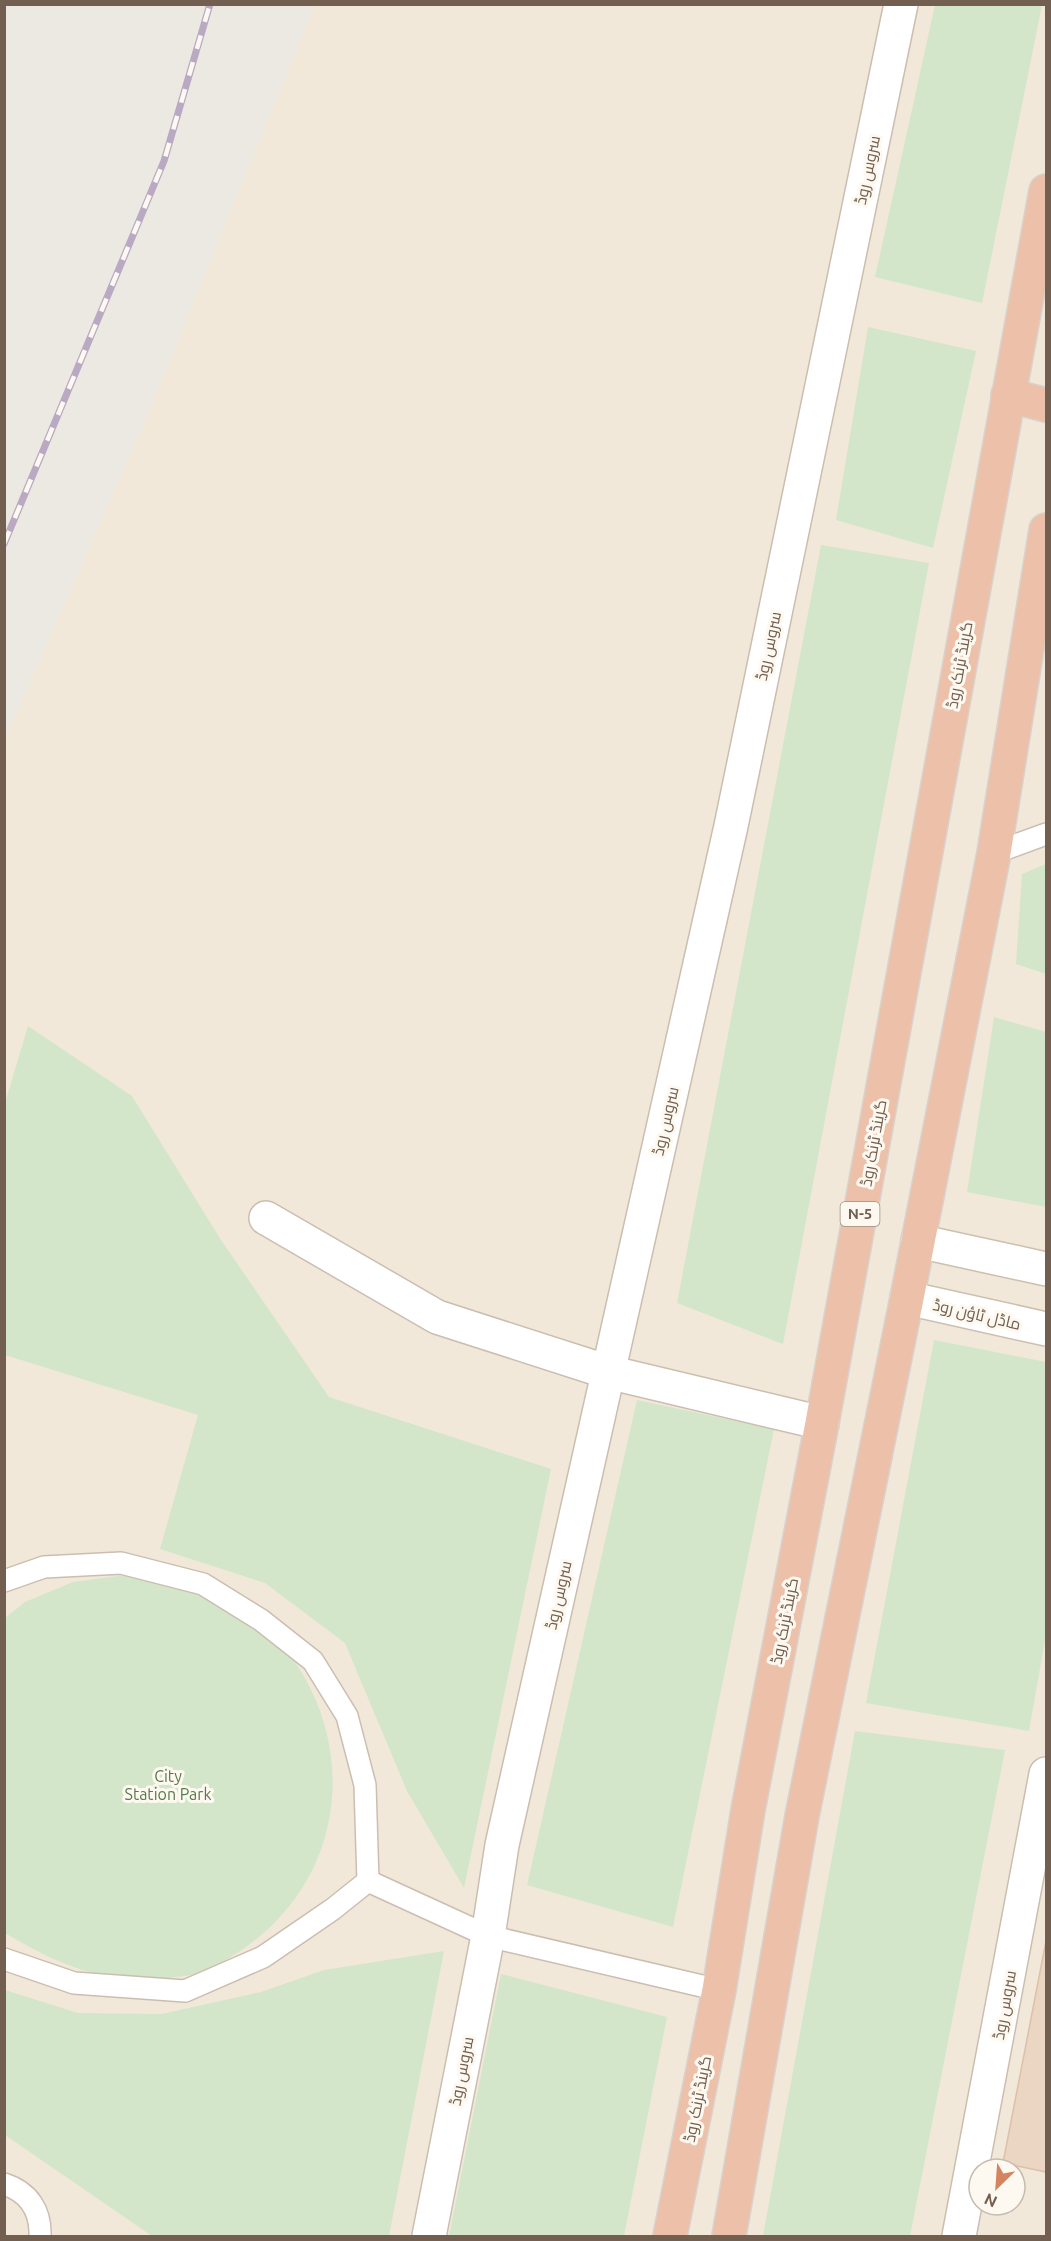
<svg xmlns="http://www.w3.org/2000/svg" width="1051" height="2241" font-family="Ubuntu,Cairo,sans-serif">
<rect width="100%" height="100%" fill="#faf5ea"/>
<path fill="#f1e8d9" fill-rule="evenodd" d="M 5,5 L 1046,5 L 1046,2236 L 5,2236 ZM 979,2169 L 1015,2169 L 1015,2205 L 979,2205 Z"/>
<path fill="#ece8e2" d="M 5,4 L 315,5 L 143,426 L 5,739 Z"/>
<g fill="#d3e6ca">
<path d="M 935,5 L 1042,5 L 982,303 L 875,277 Z"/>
<path d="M 868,327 L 976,351 L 933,548 L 836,520 Z"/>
<path d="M 821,545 L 929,563 L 783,1344 L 677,1303 Z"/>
<path d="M 1046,864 L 1046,974 L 1016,964 L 1022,874 Z"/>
<path d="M 994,1017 L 1046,1032 L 1046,1207 L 967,1192 Z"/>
<path d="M 28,1026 L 132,1096 L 221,1240 L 329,1397 L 551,1469 L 464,1888 L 407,1791 L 345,1643 L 265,1583 L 160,1549 L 198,1415 L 5,1355 L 5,1103 Z"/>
<path d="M 934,1340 L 1046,1362 L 1046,1634 L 1029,1731 L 866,1703 Z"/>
<path d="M 637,1400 L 774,1429 L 673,1927 L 527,1885 Z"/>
<path d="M 125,1575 C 141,1577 158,1577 174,1581 C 190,1584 212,1600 227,1608 C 240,1615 259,1621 270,1632 C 353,1716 355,1850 267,1930 C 248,1947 222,1965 198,1973 C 191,1976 183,1976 176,1977 C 110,1987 60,1966 5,1933 L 5,1618 L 25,1602 L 73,1582 Z"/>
<path d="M 855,1731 L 1005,1750 L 910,2236 L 763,2236 Z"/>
<path d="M 444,1951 L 389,2236 L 152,2236 L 5,2135 L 5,1990 L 78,2013 L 162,2014 L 261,1992 L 324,1970 Z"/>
<path d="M 501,1974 L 667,2017 L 624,2236 L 449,2236 Z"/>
</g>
<path fill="#ead6c3" stroke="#ddc0a7" stroke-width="1.5" d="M 1046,1941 L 1046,2172 L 1003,2163 Z"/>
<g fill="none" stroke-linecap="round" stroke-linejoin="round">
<defs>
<g id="lane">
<path d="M 994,853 L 1046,834"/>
<path d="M 4,1581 L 44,1567 L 121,1563 L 203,1584 L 261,1620 L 313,1661 L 347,1716 L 365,1785 L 368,1881"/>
<path d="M 368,1881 L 488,1936 L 719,1990"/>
<path d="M 4,1959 L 74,1983 L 185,1991 L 263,1957 L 333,1909 L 368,1881"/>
<path d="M 4,2184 C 29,2192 41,2211 40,2236"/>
</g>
<g id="street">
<path d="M 266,1218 L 437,1317 L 608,1372 L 822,1423"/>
<path d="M 429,2236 L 488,1936 L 502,1845 L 731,826 L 901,4"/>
<path d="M 959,2236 L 1046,1774"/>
</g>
<g id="secondary">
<path d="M 918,1241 L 1046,1269"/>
<path d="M 907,1298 L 1046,1329"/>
</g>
<g id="highway">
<path d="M 1008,395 L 1046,405"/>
<path d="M 670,2236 L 719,1990 L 748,1810 L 822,1423 L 1046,191"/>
<path d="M 729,2236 L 802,1816 L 907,1298 L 994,853 L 1046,530"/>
</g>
</defs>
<use href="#lane" stroke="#cbbeb1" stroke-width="24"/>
<use href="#street" stroke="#cbbeb1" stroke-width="36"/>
<use href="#secondary" stroke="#cdbfaf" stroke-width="36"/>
<use href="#highway" stroke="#d8d2ce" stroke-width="36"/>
<use href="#lane" stroke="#fff" stroke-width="21"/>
<use href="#street" stroke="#fff" stroke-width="33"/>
<use href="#secondary" stroke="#fff" stroke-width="33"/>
<use href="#highway" stroke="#ecc0a9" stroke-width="33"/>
<defs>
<path id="rail" d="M 4,544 L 164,161 L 210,4"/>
</defs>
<use href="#rail" stroke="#b9a9c3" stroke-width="7"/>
<use href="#rail" stroke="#fdf9f0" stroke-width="4.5" stroke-dasharray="14" stroke-linecap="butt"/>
</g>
<g text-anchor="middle" stroke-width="6" stroke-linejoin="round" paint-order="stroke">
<rect fill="#fdf9f0" stroke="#9c8d80" stroke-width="1.5" x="840.5" y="1202" width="39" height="24" rx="4.5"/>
<g font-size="15" font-weight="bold" fill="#725f50">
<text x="860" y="1219">N-5</text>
</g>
<g font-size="16" fill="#725f50" stroke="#fdf9f0">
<text transform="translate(867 170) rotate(-78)" y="6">سروس روڈ</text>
<text transform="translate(768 646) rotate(-78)" y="6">سروس روڈ</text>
<text transform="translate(959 665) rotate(-80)" y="6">گرینڈ ٹرنک روڈ</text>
<text transform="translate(665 1121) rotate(-77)" y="6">سروس روڈ</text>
<text transform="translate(873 1143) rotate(-80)" y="6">گرینڈ ٹرنک روڈ</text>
<text transform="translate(977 1314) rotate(13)" y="6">ماڈل ٹاؤن روڈ</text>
<text transform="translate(558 1595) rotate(-77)" y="6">سروس روڈ</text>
<text transform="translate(784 1621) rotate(-79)" y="6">گرینڈ ٹرنک روڈ</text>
<text transform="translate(1004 2005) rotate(-80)" y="6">سروس روڈ</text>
<text transform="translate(461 2071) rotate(-79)" y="6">سروس روڈ</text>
<text transform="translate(697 2099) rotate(-79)" y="6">گرینڈ ٹرنک روڈ</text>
</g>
<g font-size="16" fill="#567b4d" stroke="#fdf9f0">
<text x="168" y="1782">City<tspan x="168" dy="18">Station Park</tspan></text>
</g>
</g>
<rect width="1051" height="2241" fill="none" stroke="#725f50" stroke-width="12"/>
<g transform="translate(997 2187) rotate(205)"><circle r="28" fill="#fdf9f0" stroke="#c5bbb0" stroke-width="1.5"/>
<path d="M0-4.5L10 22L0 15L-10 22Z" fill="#d4845f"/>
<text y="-9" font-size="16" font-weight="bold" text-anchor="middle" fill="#725f50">N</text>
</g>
</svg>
